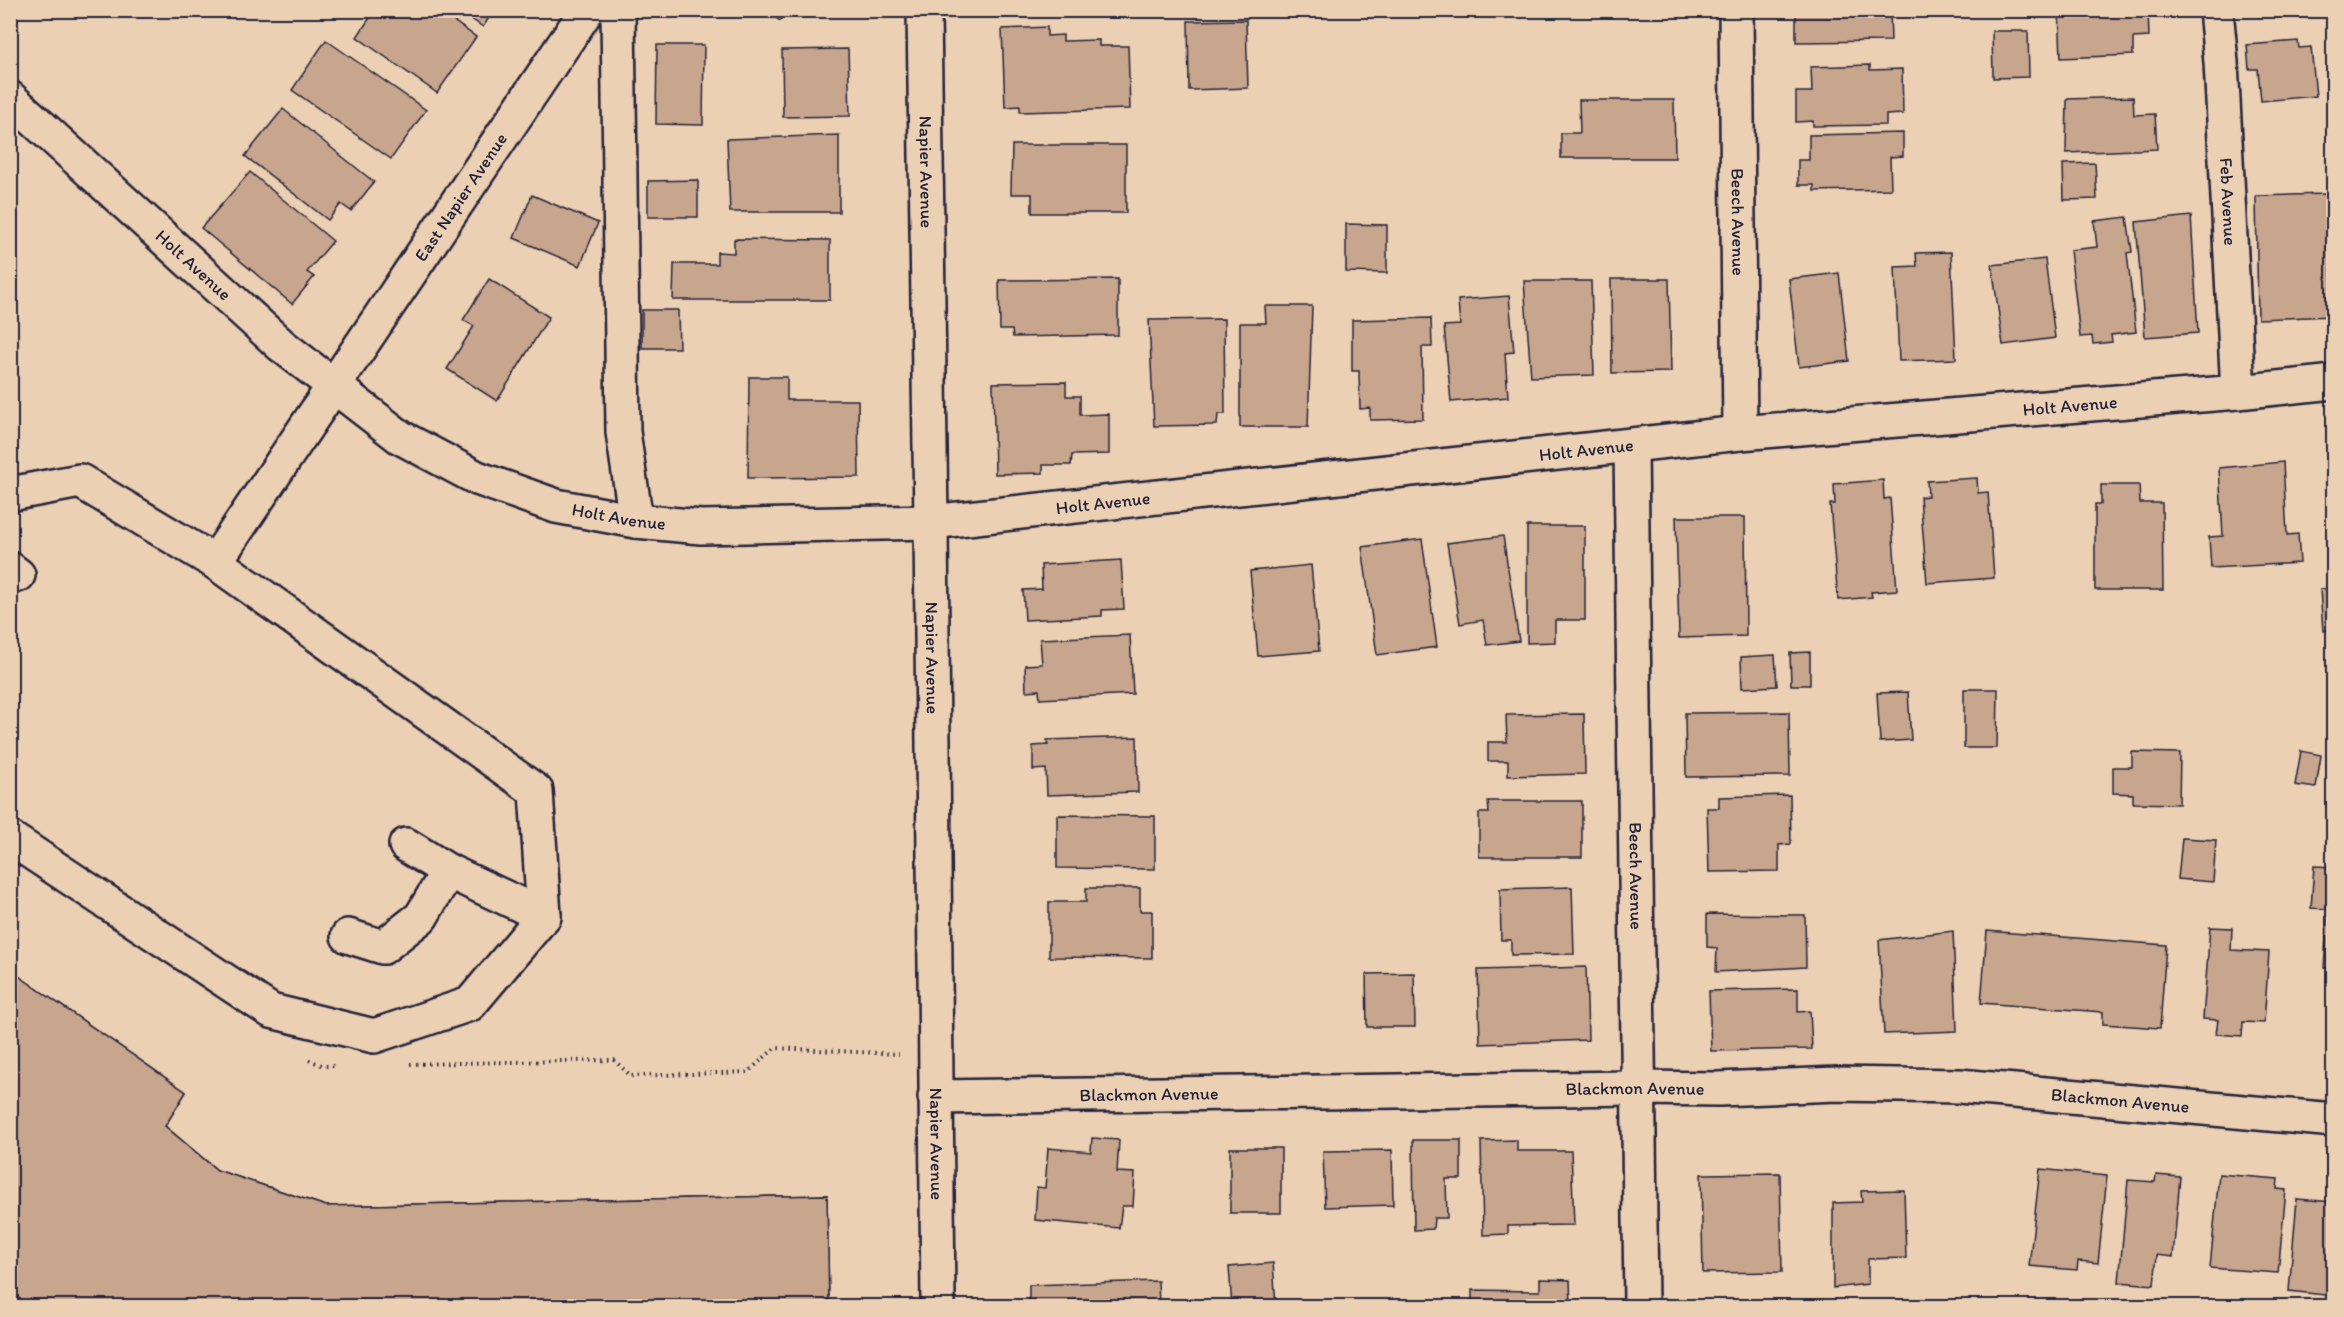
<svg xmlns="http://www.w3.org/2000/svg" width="2344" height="1317" font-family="Itim,sans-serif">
<rect width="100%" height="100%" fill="#ecd0b3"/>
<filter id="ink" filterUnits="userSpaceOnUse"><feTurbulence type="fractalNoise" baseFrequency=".0167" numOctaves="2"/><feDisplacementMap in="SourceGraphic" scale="12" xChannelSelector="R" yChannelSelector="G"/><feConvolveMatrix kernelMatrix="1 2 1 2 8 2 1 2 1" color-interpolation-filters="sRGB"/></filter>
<g filter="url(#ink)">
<g fill="#c8a68d" stroke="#22223b" stroke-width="1.5">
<path d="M 375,10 L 416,10 L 421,14 L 423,10 L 438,10 L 476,37 L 437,93 L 357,37 Z"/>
<path d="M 458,10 L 494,10 L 483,27 Z"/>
<path d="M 765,10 L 787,10 L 780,21 Z"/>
<path d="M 1796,10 L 1890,10 L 1891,41 L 1796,42 Z"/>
<path d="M 2059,10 L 2148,10 L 2149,37 L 2133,38 L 2133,55 L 2061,58 Z"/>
<path d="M 1246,20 L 1248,88 L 1189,90 L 1188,21 Z"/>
<path d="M 1047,27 L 1047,36 L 1063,35 L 1063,41 L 1099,40 L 1099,46 L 1128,46 L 1130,109 L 1020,112 L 1020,106 L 1005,107 L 1002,29 Z"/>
<path d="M 1992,31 L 2028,31 L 2029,77 L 1993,78 Z"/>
<path d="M 326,40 L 426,110 L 391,159 L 292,90 Z"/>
<path d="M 2298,41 L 2299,48 L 2311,47 L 2316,96 L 2261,101 L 2258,69 L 2249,69 L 2247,45 Z"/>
<path d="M 657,45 L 704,45 L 703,125 L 656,124 Z"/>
<path d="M 848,49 L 850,116 L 783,117 L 782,50 Z"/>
<path d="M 1870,65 L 1870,70 L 1902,69 L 1903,114 L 1886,115 L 1886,125 L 1813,126 L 1813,121 L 1796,122 L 1796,92 L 1812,92 L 1811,67 Z"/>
<path d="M 2133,97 L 2134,115 L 2155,114 L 2157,149 L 2066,153 L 2067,99 Z"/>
<path d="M 1579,100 L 1674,100 L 1675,158 L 1561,158 L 1561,133 L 1580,133 Z"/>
<path d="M 283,109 L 374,182 L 351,211 L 341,204 L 328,220 L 245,156 Z"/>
<path d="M 1903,133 L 1903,156 L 1890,157 L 1891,189 L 1814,191 L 1814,185 L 1798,185 L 1798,160 L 1809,160 L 1809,135 Z"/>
<path d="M 839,135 L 839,212 L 730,212 L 727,139 Z"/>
<path d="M 1012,145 L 1126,145 L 1126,213 L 1032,213 L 1032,194 L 1011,194 Z"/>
<path d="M 2095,163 L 2097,199 L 2064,200 L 2063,164 Z"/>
<path d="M 250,172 L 333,241 L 307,272 L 314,277 L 292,304 L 201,228 Z"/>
<path d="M 698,180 L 698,217 L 648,217 L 648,181 Z"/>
<path d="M 2328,194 L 2333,316 L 2258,319 L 2256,196 Z"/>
<path d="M 532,195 L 598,223 L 580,266 L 514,238 Z"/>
<path d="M 2191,216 L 2198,333 L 2145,337 L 2136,222 Z"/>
<path d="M 2127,217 L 2132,252 L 2127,253 L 2136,332 L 2111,335 L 2112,342 L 2093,344 L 2092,336 L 2080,337 L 2070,250 L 2097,247 L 2094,221 Z"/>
<path d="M 1346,224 L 1387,225 L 1387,273 L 1346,272 Z"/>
<path d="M 734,239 L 830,240 L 830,300 L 673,300 L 674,264 L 717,264 L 717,252 L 734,253 Z"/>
<path d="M 1951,252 L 1956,359 L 1899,361 L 1895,267 L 1917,266 L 1916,253 Z"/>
<path d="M 2045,259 L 2055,338 L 2003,345 L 1992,265 Z"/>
<path d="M 1839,273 L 1849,361 L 1799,367 L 1789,279 Z"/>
<path d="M 489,279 L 549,317 L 497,401 L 447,369 L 474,326 L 463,320 Z"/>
<path d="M 1118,279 L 1118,335 L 1013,337 L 1012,330 L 1000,330 L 999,280 Z"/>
<path d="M 1611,279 L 1669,279 L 1671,372 L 1612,373 Z"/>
<path d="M 1524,281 L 1591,281 L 1594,375 L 1531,377 Z"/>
<path d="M 1509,296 L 1514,352 L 1505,353 L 1508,397 L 1451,402 L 1444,326 L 1460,325 L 1458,300 Z"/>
<path d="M 1265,306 L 1312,306 L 1308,427 L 1240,427 L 1240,323 L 1266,323 Z"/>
<path d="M 642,310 L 678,310 L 679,348 L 642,348 Z"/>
<path d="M 1431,318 L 1432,347 L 1422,347 L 1423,419 L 1370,420 L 1370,408 L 1360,409 L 1359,371 L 1352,371 L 1352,320 Z"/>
<path d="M 1224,319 L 1225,414 L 1218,414 L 1217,425 L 1154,426 L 1149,320 Z"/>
<path d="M 749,377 L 787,377 L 787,400 L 858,400 L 859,477 L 748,478 Z"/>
<path d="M 1066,382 L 1066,396 L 1080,396 L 1080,415 L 1109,414 L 1109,454 L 1072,455 L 1071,465 L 1043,465 L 1043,473 L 995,474 L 993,383 Z"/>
<path d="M 2283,462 L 2287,535 L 2298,534 L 2300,563 L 2211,568 L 2209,537 L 2223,536 L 2219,468 Z"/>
<path d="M 1977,478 L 1978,493 L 1988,492 L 1994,578 L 1927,583 L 1920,497 L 1928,496 L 1927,481 Z"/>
<path d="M 1883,480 L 1884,499 L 1890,498 L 1897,590 L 1871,592 L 1872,597 L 1838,600 L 1830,504 L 1835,504 L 1834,484 Z"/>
<path d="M 2101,485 L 2139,485 L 2140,503 L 2162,503 L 2163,590 L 2095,590 L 2095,504 L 2101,504 Z"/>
<path d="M 1676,517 L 1745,517 L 1746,636 L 1679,638 Z"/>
<path d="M 1527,526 L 1585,526 L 1585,620 L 1555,620 L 1555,642 L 1527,643 Z"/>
<path d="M 1503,536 L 1519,641 L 1487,645 L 1483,620 L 1460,624 L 1447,543 Z"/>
<path d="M 1422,539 L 1437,647 L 1377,655 L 1362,547 Z"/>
<path d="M 1121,560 L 1124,609 L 1102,610 L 1102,616 L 1025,620 L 1023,590 L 1042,589 L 1041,565 Z"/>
<path d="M 1311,565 L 1319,651 L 1258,656 L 1250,571 Z"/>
<path d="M 2334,588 L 2334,630 L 2323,631 L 2320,589 Z"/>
<path d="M 1130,635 L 1133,694 L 1040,699 L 1039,690 L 1026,691 L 1025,665 L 1042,664 L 1040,639 Z"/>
<path d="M 1810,652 L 1810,685 L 1791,685 L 1790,653 Z"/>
<path d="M 1775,655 L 1777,686 L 1742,688 L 1741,657 Z"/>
<path d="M 1964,689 L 1998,689 L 1997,748 L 1964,748 Z"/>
<path d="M 1908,692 L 1911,740 L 1880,742 L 1877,693 Z"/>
<path d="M 1789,712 L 1790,776 L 1686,777 L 1685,713 Z"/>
<path d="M 1584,714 L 1585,774 L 1508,776 L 1508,761 L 1488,761 L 1488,742 L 1507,742 L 1506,715 Z"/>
<path d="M 1137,737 L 1138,792 L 1047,795 L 1046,769 L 1033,770 L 1033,746 L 1048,745 L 1047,740 Z"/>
<path d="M 2301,751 L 2321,755 L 2316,788 L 2295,785 Z"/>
<path d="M 2132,752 L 2180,753 L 2179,804 L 2133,803 L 2133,794 L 2113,793 L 2113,767 L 2132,767 Z"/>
<path d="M 1790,795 L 1791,844 L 1779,845 L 1779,871 L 1709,872 L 1707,808 L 1719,808 L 1719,797 Z"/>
<path d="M 1488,801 L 1582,801 L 1582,857 L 1479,857 L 1479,813 L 1489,813 Z"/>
<path d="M 1057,815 L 1155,816 L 1155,869 L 1057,868 Z"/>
<path d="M 2182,838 L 2216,840 L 2213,882 L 2178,879 Z"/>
<path d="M 2314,866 L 2334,867 L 2334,969 L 2324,968 L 2328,909 L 2311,908 Z"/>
<path d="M 1572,887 L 1574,954 L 1511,955 L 1511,940 L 1501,940 L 1500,889 Z"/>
<path d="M 1086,888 L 1140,888 L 1140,911 L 1152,911 L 1152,958 L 1049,957 L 1049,902 L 1086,902 Z"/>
<path d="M 1707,914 L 1805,915 L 1806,967 L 1716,972 L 1717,948 L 1707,947 Z"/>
<path d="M 2210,927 L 2232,928 L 2231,950 L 2269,952 L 2264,1023 L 2243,1022 L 2242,1036 L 2216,1034 L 2218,1020 L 2203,1019 Z"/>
<path d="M 1953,931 L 1957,1031 L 1884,1034 L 1879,940 Z"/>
<path d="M 1987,931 L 2166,945 L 2160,1028 L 2103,1024 L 2103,1012 L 1981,1003 Z"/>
<path d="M 1586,967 L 1588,1040 L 1480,1044 L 1478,970 Z"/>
<path d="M 10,970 L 186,1092 L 165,1126 L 217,1170 L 326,1206 L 827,1195 L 829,1306 L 10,1306 Z"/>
<path d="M 10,970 L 186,1092 L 165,1126 L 217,1170 L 326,1206 L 827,1195 L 829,1306 L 10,1306 Z"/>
<path d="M 1414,973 L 1415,1027 L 1367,1027 L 1366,974 Z"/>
<path d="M 1798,989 L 1798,1012 L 1810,1011 L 1812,1049 L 1711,1051 L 1709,991 Z"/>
<path d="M 1092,1138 L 1119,1140 L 1117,1172 L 1135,1173 L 1133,1206 L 1122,1206 L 1119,1228 L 1035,1220 L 1037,1187 L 1045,1188 L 1048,1148 L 1091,1152 Z"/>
<path d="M 1413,1140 L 1461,1140 L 1461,1179 L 1446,1179 L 1447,1218 L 1434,1218 L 1433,1229 L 1414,1230 Z"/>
<path d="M 1517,1140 L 1517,1151 L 1571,1151 L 1574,1225 L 1508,1226 L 1508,1234 L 1483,1235 L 1481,1141 Z"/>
<rect x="1230" y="1148" width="51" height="65"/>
<path d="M 1392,1150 L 1393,1205 L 1325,1207 L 1323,1151 Z"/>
<path d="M 2040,1169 L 2107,1176 L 2098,1263 L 2078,1261 L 2077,1270 L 2029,1266 Z"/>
<path d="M 1780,1173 L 1782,1272 L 1703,1273 L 1701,1174 Z"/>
<path d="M 2219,1174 L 2278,1179 L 2277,1189 L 2286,1190 L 2278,1273 L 2210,1268 Z"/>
<path d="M 2156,1175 L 2180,1177 L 2173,1257 L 2157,1255 L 2154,1285 L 2119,1282 L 2128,1180 L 2155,1182 Z"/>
<path d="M 1904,1190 L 1906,1258 L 1868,1259 L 1868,1284 L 1833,1288 L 1833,1203 L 1862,1202 L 1861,1191 Z"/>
<path d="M 2297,1199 L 2334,1202 L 2334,1296 L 2289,1291 Z"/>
<path d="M 1273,1263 L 1276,1306 L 1232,1306 L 1229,1267 Z"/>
<path d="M 1540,1279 L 1570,1280 L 1571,1306 L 1472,1306 L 1472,1290 L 1540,1291 Z"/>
<path d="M 1158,1281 L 1159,1306 L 1029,1306 L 1029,1285 Z"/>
</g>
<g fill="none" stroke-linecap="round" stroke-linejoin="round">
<defs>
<g id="minor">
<path d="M 618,10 L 623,432 L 636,521"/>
<path id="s1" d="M 924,10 L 931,522 L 938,1306"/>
<path id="s2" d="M 1736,10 L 1740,433"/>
<path id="s3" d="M 2216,10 L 2221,62 L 2238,392"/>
<path id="s4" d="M 10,98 L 281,345 L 400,437 L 477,478 L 556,506 L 636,521 L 701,527 L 931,522 L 1740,433 L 2238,392 L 2334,382"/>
<path id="s5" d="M 1631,446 L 1641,1306"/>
<path d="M 10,494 L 80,481 L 215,562 L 536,791 L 544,916 L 470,1004 L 374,1036 L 271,1011 L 10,838"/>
<path id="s6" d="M 215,562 L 587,10"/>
<path d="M 10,569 L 18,575"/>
<path d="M 406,845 L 448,871 L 544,916"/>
<path d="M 348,936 L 383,947 L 421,917 L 448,871"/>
<path id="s7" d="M 935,1097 L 1638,1088 L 1719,1089 L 1837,1084 L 1959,1086 L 2334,1120"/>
</g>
</defs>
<use href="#minor" stroke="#22223b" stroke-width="38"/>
<g stroke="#22223b" stroke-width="4" stroke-dasharray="1.5 4.5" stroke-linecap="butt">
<path d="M 10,401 L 12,399"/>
<path d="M 309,1060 L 324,1066 L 336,1066"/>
<path d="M 410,1064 L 614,1060 L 631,1076 L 748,1072 L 775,1048 L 899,1054"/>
</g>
<use href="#minor" stroke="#ecd0b3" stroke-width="33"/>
</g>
</g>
<g text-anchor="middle" stroke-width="5" stroke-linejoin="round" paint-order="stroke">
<g font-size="18" fill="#22223b" stroke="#ecd0b3">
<text dy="6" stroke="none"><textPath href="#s1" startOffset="162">Napier Avenue</textPath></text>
<text dy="6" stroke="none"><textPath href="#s6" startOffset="440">East Napier Avenue</textPath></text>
<text dy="6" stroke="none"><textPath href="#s3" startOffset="192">Feb Avenue</textPath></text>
<text dy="6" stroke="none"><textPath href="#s2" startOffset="212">Beech Avenue</textPath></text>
<text dy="6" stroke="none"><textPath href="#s4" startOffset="248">Holt Avenue</textPath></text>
<text dy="6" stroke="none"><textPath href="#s4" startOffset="2210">Holt Avenue</textPath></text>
<text dy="6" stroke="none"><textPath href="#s4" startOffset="1724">Holt Avenue</textPath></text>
<text dy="6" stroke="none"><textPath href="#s4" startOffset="1238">Holt Avenue</textPath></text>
<text dy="6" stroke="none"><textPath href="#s4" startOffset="752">Holt Avenue</textPath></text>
<text dy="6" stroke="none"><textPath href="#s1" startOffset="648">Napier Avenue</textPath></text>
<text dy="6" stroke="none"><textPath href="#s5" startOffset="430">Beech Avenue</textPath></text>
<text dy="6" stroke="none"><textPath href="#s7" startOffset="700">Blackmon Avenue</textPath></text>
<text dy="6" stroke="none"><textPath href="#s7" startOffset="214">Blackmon Avenue</textPath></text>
<text dy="6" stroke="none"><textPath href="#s7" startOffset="1186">Blackmon Avenue</textPath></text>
<text dy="6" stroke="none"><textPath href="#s1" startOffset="1134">Napier Avenue</textPath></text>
</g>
</g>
<rect width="2344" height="1317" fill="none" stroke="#ecd0b3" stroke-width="36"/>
<rect x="18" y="18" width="2308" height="1281" fill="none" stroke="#22223b" stroke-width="2" filter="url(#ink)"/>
</svg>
